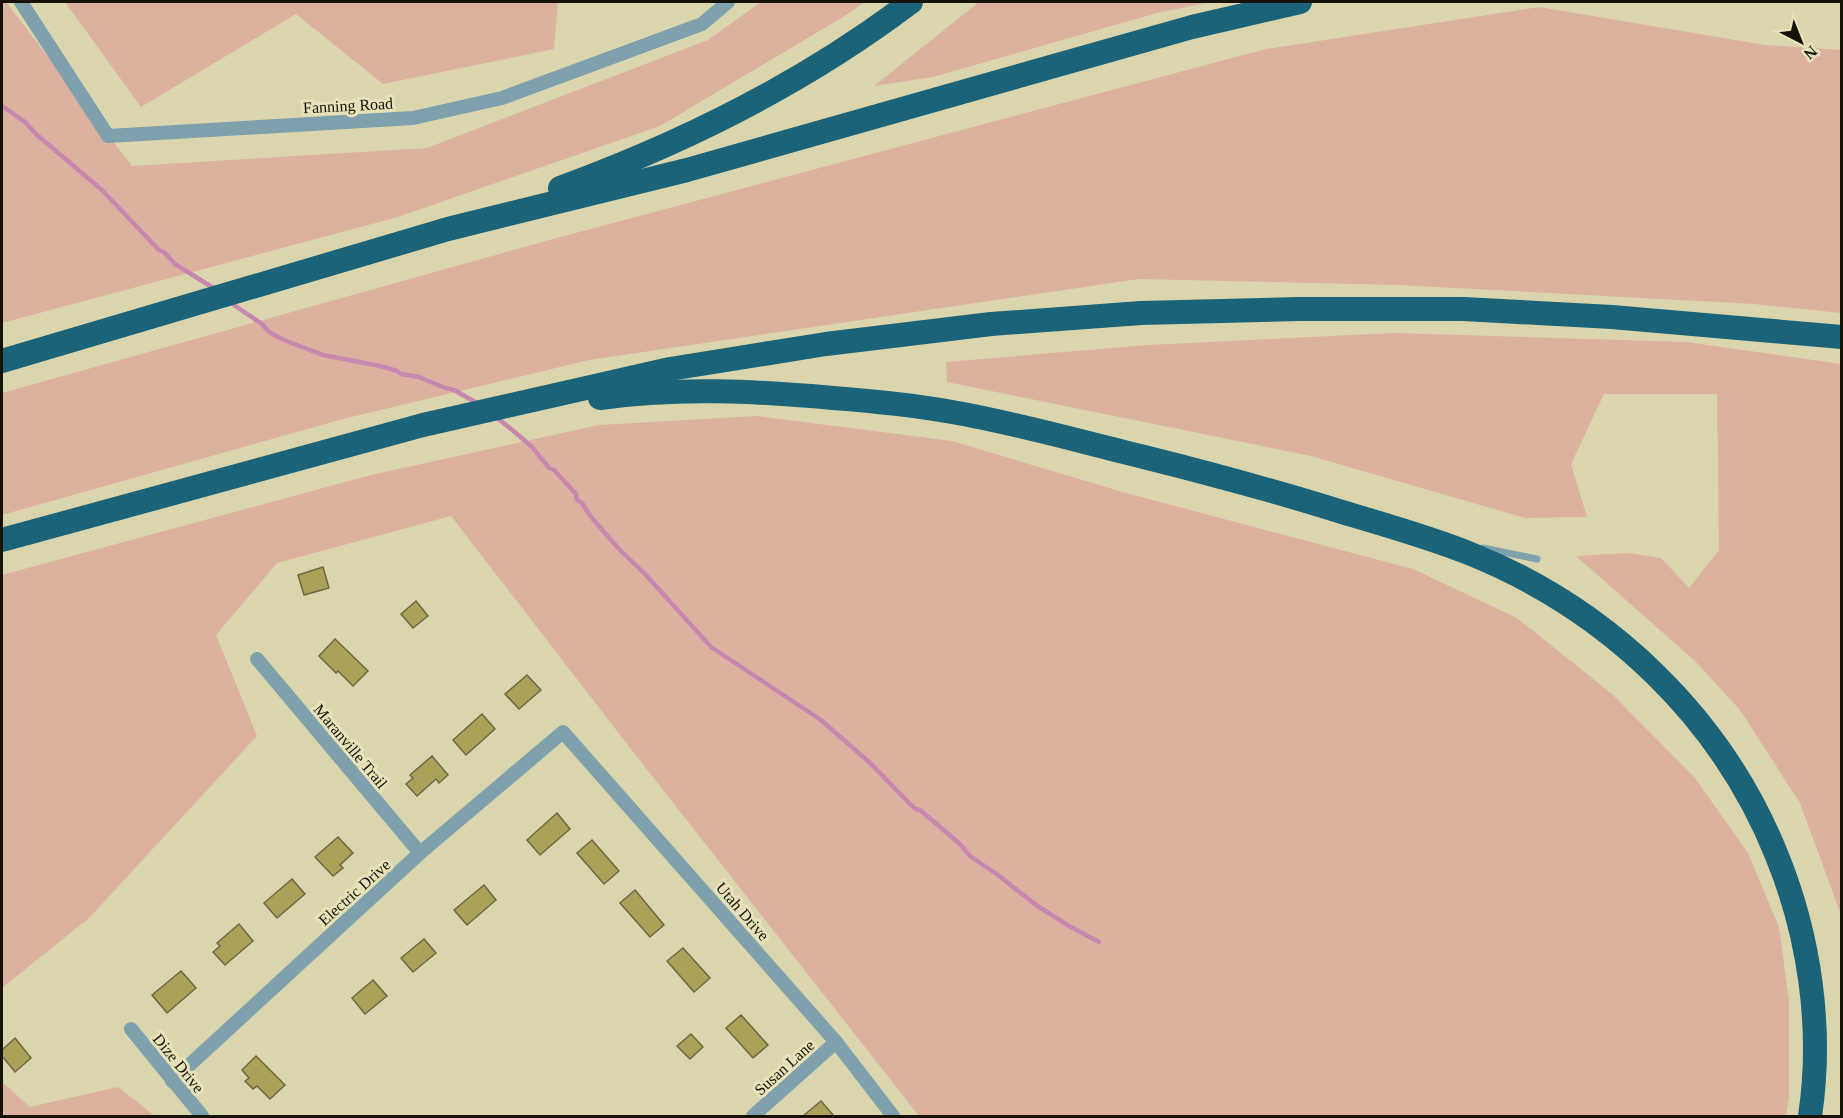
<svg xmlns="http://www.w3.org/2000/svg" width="1843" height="1118" font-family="Georgia,serif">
<rect width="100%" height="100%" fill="#dad5ac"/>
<g fill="#ddb1a0">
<path d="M 2,2 L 6,2 L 132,166 L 427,148 L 708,40 L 761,2 L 864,2 L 848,14 L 660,126 L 398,217 L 2,323 Z"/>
<path d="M 65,2 L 558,2 L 554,49 L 383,84 L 296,14 L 141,107 Z"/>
<path d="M 979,2 L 1211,2 L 1157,13 L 933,77 L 874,86 Z"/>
<path d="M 1539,7 L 1765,45 L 1841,50 L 1841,313 L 1754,304 L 1398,285 L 1139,279 L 589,360 L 343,419 L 2,515 L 2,393 L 553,239 L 1266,49 Z"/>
<path d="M 1393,333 L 1686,342 L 1841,364 L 1841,915 L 1800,803 L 1740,710 L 1695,661 L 1576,556 L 1629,553 L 1661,558 L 1689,588 L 1719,550 L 1717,394 L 1604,394 L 1571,464 L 1587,517 L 1525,518 L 1311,456 L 947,382 L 946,362 L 1148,345 Z"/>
<path d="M 756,416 L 952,441 L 1126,493 L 1413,569 L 1517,618 L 1612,694 L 1695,778 L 1748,853 L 1779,927 L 1789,1001 L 1789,1097 L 1786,1116 L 919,1116 L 627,744 L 451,516 L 277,563 L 216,635 L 257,736 L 89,918 L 2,988 L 2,575 L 371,475 L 599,425 Z"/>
<path d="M 2,1082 L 30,1107 L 118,1087 L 155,1116 L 2,1116 Z"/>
</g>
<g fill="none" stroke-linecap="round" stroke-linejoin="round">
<g stroke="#c787af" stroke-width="4.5">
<path d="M 2,106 L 25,122 L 36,134 L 102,190 L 159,250 L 164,252 L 175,264 L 215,289"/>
<path d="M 231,303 L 262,324 L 269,332 L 284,340 L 323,355 L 380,366 L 397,371 L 401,374 L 419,377 L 445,388 L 454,390 L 477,403"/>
<path d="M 496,417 L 516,433 L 532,447 L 549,468 L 554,470 L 576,494 L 577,500 L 582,503 L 591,517 L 619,549 L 646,575 L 711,647 L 821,720 L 870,763 L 915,809 L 920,810 L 960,844 L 970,856 L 998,875 L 1036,905 L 1069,926 L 1099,942"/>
</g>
</g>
<g fill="#aba159" stroke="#6e6944" stroke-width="1.5">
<path d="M 323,567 L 329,588 L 304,595 L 298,575 Z"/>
<path d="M 416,601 L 428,616 L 413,628 L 401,614 Z"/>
<path d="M 335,639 L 368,671 L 353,686 L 338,671 L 336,673 L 319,656 Z"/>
<path d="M 527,675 L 541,690 L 519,709 L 505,694 Z"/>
<path d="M 482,714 L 495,729 L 466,755 L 453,740 Z"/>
<path d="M 432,756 L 448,775 L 439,783 L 436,779 L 417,796 L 406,784 L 413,778 L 410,775 Z"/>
<path d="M 557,813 L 570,829 L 540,855 L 527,840 Z"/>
<path d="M 338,837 L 353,853 L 340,865 L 343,868 L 333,876 L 315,857 Z"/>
<path d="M 592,840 L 619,871 L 604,884 L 577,853 Z"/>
<path d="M 292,879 L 305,894 L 277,918 L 264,903 Z"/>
<path d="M 484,885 L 496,900 L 467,925 L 454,910 Z"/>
<path d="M 635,890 L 664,925 L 650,937 L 620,903 Z"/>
<path d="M 239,924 L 253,941 L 225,965 L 213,952 L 220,946 L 217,943 Z"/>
<path d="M 424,939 L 436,953 L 413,972 L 401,958 Z"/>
<path d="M 683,948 L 710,978 L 694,992 L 667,961 Z"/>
<path d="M 181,971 L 196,988 L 167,1013 L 152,995 Z"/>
<path d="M 373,980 L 387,996 L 365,1014 L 352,998 Z"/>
<path d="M 741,1015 L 768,1045 L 753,1058 L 726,1028 Z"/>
<path d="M 691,1034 L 703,1047 L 690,1059 L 677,1046 Z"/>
<path d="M 15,1038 L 31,1058 L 15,1072 L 2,1056 L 2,1050 Z"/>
<path d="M 256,1056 L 285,1085 L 270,1099 L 257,1086 L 253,1089 L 245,1081 L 249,1078 L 242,1070 Z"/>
<path d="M 821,1101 L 834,1116 L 803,1116 Z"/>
</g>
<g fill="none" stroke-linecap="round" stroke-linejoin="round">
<path stroke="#7ea1ad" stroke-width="7" d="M 1483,548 L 1537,559"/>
<g stroke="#7ea1ad" stroke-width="14">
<path d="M 21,2 L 108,136 L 413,118 L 502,98 L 702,24 L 728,2"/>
<path d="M 257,659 L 420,853"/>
<path d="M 131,1029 L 202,1116"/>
<path d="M 172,1081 L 420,853 L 563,732 L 836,1042 L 893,1116"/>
<path d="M 753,1116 L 836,1042"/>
</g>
<g stroke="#1b6378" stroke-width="24">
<path d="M 560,188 C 686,142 804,83 911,2"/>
<path d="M 2,361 L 448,229 L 687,170 L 1192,27 L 1300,2"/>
<path d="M 600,398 C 677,387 756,391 833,398 C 873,401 913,405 952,412 C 1016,423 1078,441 1140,456 C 1208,473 1275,491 1342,512 C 1385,525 1429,537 1471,554 C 1609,610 1722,718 1777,856 C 1810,937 1823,1030 1810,1116"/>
<path d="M 2,540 L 423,425 L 670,369 L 826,344 L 991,324 L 1141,313 L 1299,309 L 1463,309 L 1612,317 L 1842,337"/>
</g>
</g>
<g text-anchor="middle" stroke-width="6" stroke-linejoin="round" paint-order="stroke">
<g font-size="16" fill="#151305" stroke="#e7e2b9">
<text transform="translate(348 105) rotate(-3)" y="6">Fanning Road</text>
<text transform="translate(351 746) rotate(50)" y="6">Maranville Trail</text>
<text transform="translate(354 892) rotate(-42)" y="6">Electric Drive</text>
<text transform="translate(743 911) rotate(49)" y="6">Utah Drive</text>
<text transform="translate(179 1063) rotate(51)" y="6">Dize Drive</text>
<text transform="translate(784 1067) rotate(-42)" y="6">Susan Lane</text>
</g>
</g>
<rect width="1843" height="1118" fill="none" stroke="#151305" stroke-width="6"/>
<g transform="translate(1801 42) rotate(138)" stroke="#e7e2b9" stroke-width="4.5" paint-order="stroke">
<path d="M0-4.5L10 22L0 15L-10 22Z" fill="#151305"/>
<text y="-9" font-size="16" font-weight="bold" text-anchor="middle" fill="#151305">N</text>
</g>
</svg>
